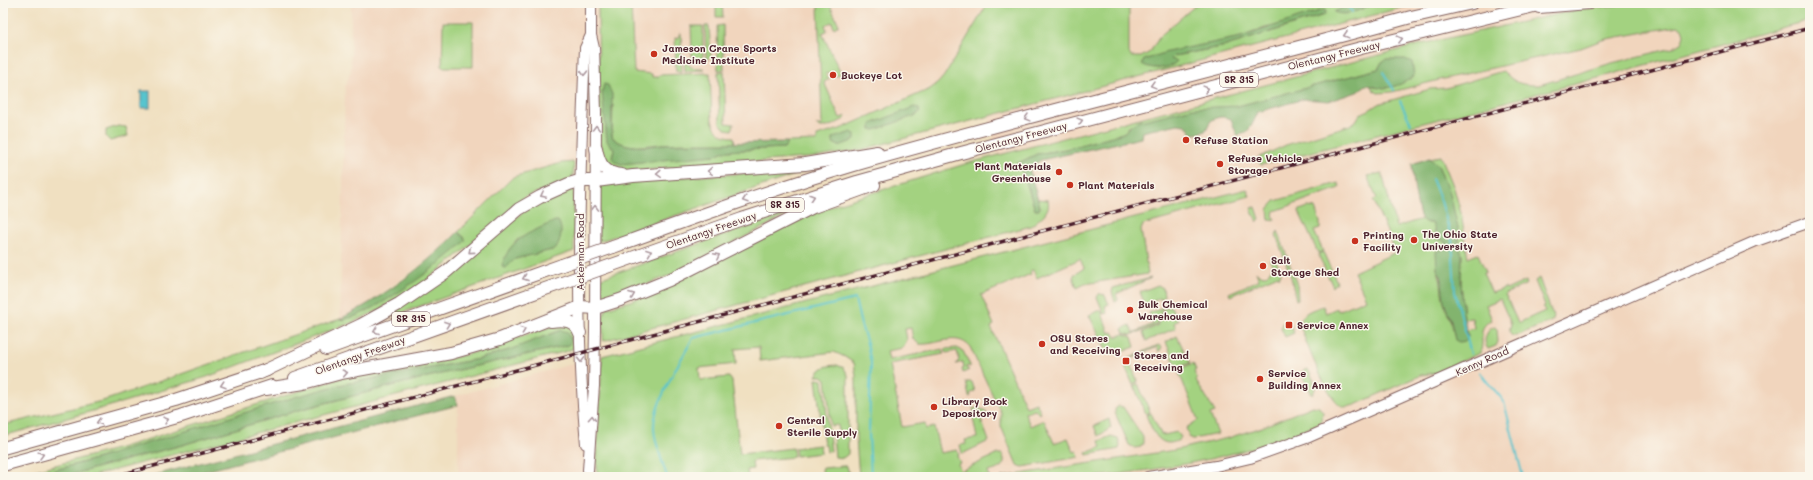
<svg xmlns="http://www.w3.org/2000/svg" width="1813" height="480" font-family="Mali,sans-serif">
<rect width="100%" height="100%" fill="#fbf7ec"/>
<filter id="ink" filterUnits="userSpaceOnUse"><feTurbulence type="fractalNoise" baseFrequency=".025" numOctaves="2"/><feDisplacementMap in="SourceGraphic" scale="8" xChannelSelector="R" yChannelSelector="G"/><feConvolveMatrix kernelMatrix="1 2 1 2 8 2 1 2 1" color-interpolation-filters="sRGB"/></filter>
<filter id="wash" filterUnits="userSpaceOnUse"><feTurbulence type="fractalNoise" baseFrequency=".012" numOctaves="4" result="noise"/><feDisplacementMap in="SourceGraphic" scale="16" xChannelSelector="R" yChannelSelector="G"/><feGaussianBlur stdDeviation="0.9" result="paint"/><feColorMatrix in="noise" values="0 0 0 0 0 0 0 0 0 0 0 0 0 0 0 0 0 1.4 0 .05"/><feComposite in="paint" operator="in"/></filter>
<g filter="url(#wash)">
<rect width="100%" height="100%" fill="#f0e0c1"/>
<g fill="#f1d5bd">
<path d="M 351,3 L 1810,3 L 1810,477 L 859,477 L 856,439 L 856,376 L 844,297 L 1021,252 L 1017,238 L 985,100 L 776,153 L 562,163 L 513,177 L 438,252 L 363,307 L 340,319 L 345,87 L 351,70 Z"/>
<path d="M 602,356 L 601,395 L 597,434 L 597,477 L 458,477 L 458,406 L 455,396 Z"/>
</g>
<g fill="#a3d280" stroke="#767856" fill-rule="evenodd">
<path d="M 598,3 L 631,3 L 634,72 L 652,74 L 652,77 L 659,77 L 659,75 L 710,73 L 712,120 C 716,132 722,137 734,137 L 735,143 C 711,144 686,142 662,144 C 645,145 630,150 614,139 L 612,136 L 613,105 L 608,142 L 614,149 L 612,156 L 658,159 L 715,155 L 724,151 L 784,148 L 788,142 L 817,141 L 817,136 L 840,129 L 930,89 L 938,83 L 944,76 L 988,3 L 1129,3 L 1129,53 L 1131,57 L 1141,57 L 1150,52 L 1160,36 L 1198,3 L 1341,3 L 1345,13 L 1350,12 L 1344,3 L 1420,3 L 860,150 L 819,157 L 618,172 L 604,166 L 599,139 ZM 1324,15 L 1226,46 L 1174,56 L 1158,69 L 1144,60 L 1241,37 L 1265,28 Z"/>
<path d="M 716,3 L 722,3 L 723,17 L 716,17 Z"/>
<path d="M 818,3 L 829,3 L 839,25 L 834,28 L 832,22 L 825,25 L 827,31 L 822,33 L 841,74 L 836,76 L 833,71 L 826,74 L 829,79 L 824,82 L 840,118 L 846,116 L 845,119 L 828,127 L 818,127 L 816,125 L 822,125 Z"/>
<path d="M 1641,3 L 1810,3 L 1810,20 L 1598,78 L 1261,165 L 1259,163 L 1258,158 L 1286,145 L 1350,125 L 1356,121 L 1360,114 L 1369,110 L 1378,104 L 1430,89 L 1446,88 L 1503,71 C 1516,84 1521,85 1539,85 L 1612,63 L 1673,48 L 1682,42 L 1684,34 L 1682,28 L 1678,26 L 1602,40 L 1581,48 L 1439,80 L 1392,92 L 1378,93 L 1373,90 L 1370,85 L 1376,88 L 1382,62 L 1378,69 L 1238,106 L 1130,125 L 1126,131 L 1123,133 L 1066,149 L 1037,154 L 1015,165 L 1023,172 L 1035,209 L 1040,207 L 1038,199 L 1048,200 C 1051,212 1040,218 1031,226 L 603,341 L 603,316 L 607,308 L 646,296 L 801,218 L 837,204 L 965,164 L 1421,44 L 1581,9 Z"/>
<path d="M 443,22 L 473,22 L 473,67 L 442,67 Z"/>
<path d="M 723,25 L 724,70 L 718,70 L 717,26 Z"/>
<path d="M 691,26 L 703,26 L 703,60 L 694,60 L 692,56 Z"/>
<path d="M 705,26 L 709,26 L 711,56 L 708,59 L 706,58 Z"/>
<path d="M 681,33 L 682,71 L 676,71 L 675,38 L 679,37 L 679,34 Z"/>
<path d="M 684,56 C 693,65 683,68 703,68 L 704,70 L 685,71 Z"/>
<path d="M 718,72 L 724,72 L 726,123 L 734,124 L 732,130 L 725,129 L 720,123 Z"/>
<path d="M 118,126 L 126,127 L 128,136 L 110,141 L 106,137 L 106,130 Z"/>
<path d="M 1441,156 L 1454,188 L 1461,213 L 1468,258 L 1478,254 L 1486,272 L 1483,273 L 1492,293 L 1505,288 L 1506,290 L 1526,281 L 1527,284 L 1505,294 L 1518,323 L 1545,311 L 1543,307 L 1545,306 L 1535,281 L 1539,278 L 1553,316 L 1552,321 L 1516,336 L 1512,336 L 1509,332 L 1511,324 L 1500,299 L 1486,305 L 1492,320 C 1475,328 1486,339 1480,353 L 1436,373 L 1421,375 L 1355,405 C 1350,406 1347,408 1342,406 C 1327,399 1307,344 1300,326 C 1300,312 1312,310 1323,306 L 1326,313 L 1337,308 L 1338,311 L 1366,299 L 1354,272 L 1396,252 L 1373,200 L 1377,199 L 1367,176 L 1382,173 L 1396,227 L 1422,219 L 1427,223 L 1432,223 L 1435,229 L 1435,234 L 1446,243 L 1437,269 C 1442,280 1441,291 1444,303 C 1448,315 1453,327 1455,339 L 1468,337 L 1467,330 L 1474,328 L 1472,318 L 1464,319 L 1461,282 L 1462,255 L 1459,246 L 1459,232 L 1448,187 L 1444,181 L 1438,165 L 1429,158 Z"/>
<path d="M 574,162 L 573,176 L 570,180 L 525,197 L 467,248 L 423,283 L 377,311 L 351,323 L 207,377 L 107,407 L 3,436 L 3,425 L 106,400 L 340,319 L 345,320 L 465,238 L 458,232 L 513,177 L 561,163 Z"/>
<path d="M 802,170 L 803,172 L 598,242 L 599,185 L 601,182 Z"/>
<path d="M 1338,183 L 1340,186 L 1339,188 L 1275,211 L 1273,215 L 1275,220 L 1269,219 L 1268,209 L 1275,201 Z"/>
<path d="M 572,189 L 574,190 L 574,251 L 384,319 L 383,317 L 530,207 ZM 518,239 L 556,249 L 515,259 L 508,251 Z"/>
<path d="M 1247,189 L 1250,196 L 1143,225 L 1141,230 L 1148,274 L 1085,284 L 1077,288 L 1073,276 L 1078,272 L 1084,268 L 1080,259 L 1037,278 L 1033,270 L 1030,271 L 1031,274 L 981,295 L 994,325 L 991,327 L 1026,407 L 1036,403 L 1041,413 L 1040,414 L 1035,410 L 1025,413 L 1030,426 L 1044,420 L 1054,443 L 1068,438 L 1074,452 L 1077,451 L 1079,457 L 1023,467 L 1017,465 L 1001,426 L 1001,413 L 970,347 C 956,331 936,346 919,344 L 913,339 L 911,328 L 905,329 L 907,340 L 903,348 L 887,351 L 889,360 L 943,349 L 944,354 L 890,364 L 902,427 L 925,423 L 926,429 L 934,427 L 940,453 L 957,450 L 959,455 L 957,456 L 960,463 L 958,464 L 961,471 L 998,454 L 1002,454 C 1009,466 997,470 988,472 L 989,477 L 859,477 L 856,439 L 856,376 L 854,363 L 845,357 L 834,352 L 760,361 L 759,347 L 735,349 L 736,364 L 699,368 L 700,380 L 729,377 L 732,381 L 740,454 L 793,448 L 794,457 L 752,461 L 753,469 L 747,470 L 748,477 L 597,477 C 596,436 601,396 602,356 Z"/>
<path d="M 1256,207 L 1260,219 L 1257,222 L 1251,208 Z"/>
<path d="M 1308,207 L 1315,208 L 1320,222 L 1320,229 L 1314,231 L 1323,251 L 1318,253 L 1299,212 L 1300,210 Z"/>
<path d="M 790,212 L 791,213 L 671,275 L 605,300 L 601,299 L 599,296 L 599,279 Z"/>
<path d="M 1278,231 L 1297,285 L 1298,299 L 1296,300 L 1291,277 L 1276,235 Z"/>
<path d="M 1323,252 L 1337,282 L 1333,287 L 1318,254 Z"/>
<path d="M 1275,258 L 1281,273 L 1279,278 L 1278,275 L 1230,296 L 1229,293 L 1259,280 L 1256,272 L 1263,276 L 1268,274 L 1273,267 L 1270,260 Z"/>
<path d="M 1151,278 L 1116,294 L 1118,300 L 1115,302 L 1112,292 L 1113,288 Z"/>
<path d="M 1158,285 L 1163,288 L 1164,296 L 1161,300 L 1160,298 L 1145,305 L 1140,292 Z"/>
<path d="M 1100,293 L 1102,295 L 1104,294 L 1109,304 L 1105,306 L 1107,313 L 1104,314 L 1097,297 Z"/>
<path d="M 1163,307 L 1156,325 L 1131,335 L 1124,333 L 1122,329 L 1130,325 L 1133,333 L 1153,324 L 1149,313 Z"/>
<path d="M 1165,307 L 1171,307 L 1178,320 L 1174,323 L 1176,328 L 1146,341 L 1143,332 L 1157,326 Z"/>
<path d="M 1101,310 L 1109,333 L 1113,332 L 1116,337 L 1123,334 L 1132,337 L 1135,347 L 1116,354 L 1106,350 L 1089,315 Z"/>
<path d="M 1288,322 L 1291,325 L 1294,333 L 1285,337 L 1281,328 L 1282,323 Z"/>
<path d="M 567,323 L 574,333 L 574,348 L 567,351 L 88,477 L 62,477 L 182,445 L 306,408 L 423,378 L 569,345 L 509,350 L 479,359 L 339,385 L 99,458 L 29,477 L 10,477 L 120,448 L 344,377 L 443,360 L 476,352 L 558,324 Z"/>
<path d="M 1495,327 L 1497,329 L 1498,342 L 1496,346 L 1488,349 C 1482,342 1486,329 1495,327 Z"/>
<path d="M 1177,336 L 1190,363 L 1177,368 L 1166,342 Z"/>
<path d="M 1158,345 L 1162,347 L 1159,352 L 1157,347 L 1129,360 L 1138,382 L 1133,385 L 1125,366 L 1126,360 Z"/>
<path d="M 957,348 L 963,351 L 970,365 L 970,367 L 967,366 L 966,368 L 969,370 L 963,373 L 962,369 L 964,368 L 963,362 L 956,364 L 959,360 L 957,351 L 946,353 L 945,349 Z"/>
<path d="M 1193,363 L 1196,370 L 1194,371 L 1197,380 L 1196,381 L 1215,412 L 1210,414 L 1218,434 L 1193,439 L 1189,437 L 1186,428 L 1198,420 L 1178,370 Z"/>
<path d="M 837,365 L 844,368 L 848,375 L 848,454 L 843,458 L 835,457 L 833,436 L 839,434 L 838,425 L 831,426 L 826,379 L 822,376 L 816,376 C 821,366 827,366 837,365 Z"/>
<path d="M 1308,369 C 1312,378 1319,386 1312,395 L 1301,372 Z"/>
<path d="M 816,379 L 823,380 L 831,451 L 827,452 L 826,445 L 824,445 Z"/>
<path d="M 966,382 L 972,382 L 975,391 L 970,394 L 971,396 L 969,397 Z"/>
<path d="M 1138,384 L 1150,412 L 1146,414 L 1134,386 Z"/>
<path d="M 1119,406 L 1123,407 L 1143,437 L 1143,443 L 1141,447 L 1135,448 L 1129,445 L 1115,413 L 1115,409 Z"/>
<path d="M 1313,406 L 1319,407 L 1323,412 L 1322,421 L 1318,424 C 1247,456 1169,469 1092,477 C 1062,480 1031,477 1001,477 L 1175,450 L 1228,438 L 1262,427 Z"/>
<path d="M 973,408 L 985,410 L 988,417 L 983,419 L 980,412 L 974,413 Z"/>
<path d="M 1151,413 L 1161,434 L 1164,435 L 1177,432 L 1181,437 L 1179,440 C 1159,451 1152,429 1146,415 Z"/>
<path d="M 979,414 L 989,441 L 962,454 L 960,445 L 966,444 L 965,440 L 977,438 L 973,418 Z"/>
<path d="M 1109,419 L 1111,428 L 1098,436 L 1094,426 Z"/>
<path d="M 1111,436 L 1118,438 L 1120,445 L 1119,449 L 1087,455 L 1086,453 L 1101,447 L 1099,441 Z"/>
<path d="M 820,445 L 821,453 L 796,456 L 795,448 Z"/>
<path d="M 843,466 L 847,466 L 850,477 L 823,477 L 822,469 L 824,468 Z"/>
</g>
<g fill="#82b46e" stroke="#666a4c">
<path d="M 1341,3 L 1376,3 C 1363,8 1348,18 1334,12 L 1342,8 Z"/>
<path d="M 1322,10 L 1325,10 L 1326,12 L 1324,15 L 1226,46 L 1174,56 L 1171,59 L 1177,61 C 1170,70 1151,70 1142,64 L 1144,60 L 1167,52 L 1241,37 Z"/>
<path d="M 1386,59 L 1405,59 L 1412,62 L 1414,76 C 1404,84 1391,89 1379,88 C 1374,87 1371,85 1366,85 L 1357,92 L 1329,101 L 1304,99 L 1258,112 C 1253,122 1250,135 1237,135 L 1231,119 C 1224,116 1216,116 1210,122 C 1208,125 1207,129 1205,131 C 1202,133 1196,134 1192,134 L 1186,125 L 1178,124 L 1142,132 L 1141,138 L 1041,160 L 1029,168 L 1040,207 L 1039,210 L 1035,210 L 1023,172 L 1014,165 L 1037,154 L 1066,149 L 1123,133 C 1129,130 1130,125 1136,122 L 1193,108 L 1238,106 L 1378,69 L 1382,62 Z"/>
<path d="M 604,84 L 608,85 L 612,94 L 612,136 L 614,139 C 628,149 646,147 662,144 L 788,142 L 784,148 L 724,151 L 715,155 L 621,164 L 616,162 L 612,158 L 614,149 L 607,141 L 602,92 Z"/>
<path d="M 914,107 L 918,108 L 920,111 L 917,115 L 875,130 L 871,129 L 871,124 Z"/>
<path d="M 852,132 L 855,135 L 855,140 L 839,146 L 833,143 L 833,138 Z"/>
<path d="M 1429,158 L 1438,165 L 1444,181 L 1448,186 L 1459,232 L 1459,246 L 1462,255 L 1461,282 L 1464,319 L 1468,337 L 1466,341 L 1459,342 L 1455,340 L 1451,321 L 1444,302 L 1441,276 L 1437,269 L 1436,251 L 1445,249 L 1446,243 L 1442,240 L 1436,239 L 1435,229 L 1432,223 C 1427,223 1423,222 1421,218 C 1417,211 1412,173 1412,164 Z"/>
<path d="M 555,221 L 558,221 C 564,229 560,241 556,249 L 515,259 L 506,268 L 502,267 C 502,263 504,260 506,255 C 515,236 537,230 555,221 Z"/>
<path d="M 458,232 L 465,238 L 465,241 C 450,258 361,324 340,319 C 381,299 426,265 458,232 Z"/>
<path d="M 561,330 L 567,332 L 571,341 L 569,345 L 423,378 L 306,408 L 182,445 L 62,477 L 29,477 L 99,458 L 298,396 L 339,385 L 479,359 L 509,350 Z"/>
<path d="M 455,396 L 458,405 L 183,477 L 147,477 Z"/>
</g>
<rect fill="#57c4ce" stroke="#50727c" x="141" y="91" width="9" height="17"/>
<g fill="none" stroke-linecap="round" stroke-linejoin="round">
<g stroke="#57c4ce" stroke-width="2">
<path d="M 1347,3 L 1352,12"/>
<path d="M 1383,72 L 1394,90"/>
<path d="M 1400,101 L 1411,124"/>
<path d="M 1432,179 L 1441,201 L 1452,240 L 1455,292 L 1471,354"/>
<path d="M 1480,372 C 1487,384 1497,391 1504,402 L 1523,477"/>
<path d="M 667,477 C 663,462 655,445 654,429 C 652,406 681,360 693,338 L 855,299 L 861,325 L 867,343 L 871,363 L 869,433 L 871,477"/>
</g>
</g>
</g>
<g filter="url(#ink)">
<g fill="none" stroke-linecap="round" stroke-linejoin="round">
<defs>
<g id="secondary">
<path d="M 586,444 C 574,312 580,180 585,48 L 591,35"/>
<path d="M 588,470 L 594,386 L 595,328 L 596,112 L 594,48 L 591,35 L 591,3"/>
<path d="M 1148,477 L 1216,466 L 1250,458 L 1309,437 L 1756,241 L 1810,222"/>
</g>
<g id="highway">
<path d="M 1539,7 L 1589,3"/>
<path d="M 596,148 C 599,165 605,174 622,175"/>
<path d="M 613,247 C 693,218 773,189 854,165 C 1038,112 1226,68 1411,17 L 1472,3"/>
<path d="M 612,265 L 742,219 L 857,182 L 961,153 L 1361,48 L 1546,3"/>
<path d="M 551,321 C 564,319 575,320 580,333"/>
<path d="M 326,349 L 562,265"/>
<path d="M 260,373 L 361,325 L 399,304 L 446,272 L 519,209 L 540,197 L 569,184 L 579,181 L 596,181 L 633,176 L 805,164 L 877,152"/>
<path d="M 295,378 L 562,283"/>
<path d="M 266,389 L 304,383 L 341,373 L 451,353 L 500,339 L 580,307 L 595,308 L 620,300 L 669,280 L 813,207 L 874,185"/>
<path d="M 3,448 L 176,400 L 267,370"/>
<path d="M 3,465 L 181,416 L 272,386"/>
</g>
</defs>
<use href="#secondary" stroke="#846360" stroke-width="12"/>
<use href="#highway" stroke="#846360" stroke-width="14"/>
<use href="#secondary" stroke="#fff" stroke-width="10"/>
<use href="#highway" stroke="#fff" stroke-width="12"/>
<defs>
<path id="rail" d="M 112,477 L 1810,28"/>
</defs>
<use href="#rail" stroke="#4a1f2b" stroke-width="3.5"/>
<use href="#rail" stroke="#fbf7ec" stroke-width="2" stroke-dasharray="6" stroke-linecap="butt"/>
<defs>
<g id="highway-bridge">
<path d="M 562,265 L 613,247"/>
<path d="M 562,283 L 612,265"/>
</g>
</defs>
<use href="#highway-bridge" stroke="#846360" stroke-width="14" stroke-linecap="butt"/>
<use href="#highway-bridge" stroke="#fff" stroke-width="12"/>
</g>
<defs><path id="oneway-chevron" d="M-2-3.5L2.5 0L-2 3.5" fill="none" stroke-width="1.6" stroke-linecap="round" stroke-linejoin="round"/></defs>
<g stroke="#ae9aa0">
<use href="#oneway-chevron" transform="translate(1346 35) rotate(165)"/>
<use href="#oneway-chevron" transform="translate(1400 39) rotate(-14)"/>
<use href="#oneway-chevron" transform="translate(584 73) rotate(92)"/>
<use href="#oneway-chevron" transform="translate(1153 85) rotate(165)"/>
<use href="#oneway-chevron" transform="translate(1206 89) rotate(-15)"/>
<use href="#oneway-chevron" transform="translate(1027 118) rotate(165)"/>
<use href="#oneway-chevron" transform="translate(1080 121) rotate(-15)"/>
<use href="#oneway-chevron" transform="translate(596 128) rotate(-90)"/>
<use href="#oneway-chevron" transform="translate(710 171) rotate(177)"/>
<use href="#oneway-chevron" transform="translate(659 174) rotate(176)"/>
<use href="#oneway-chevron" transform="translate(543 195) rotate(153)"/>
<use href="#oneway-chevron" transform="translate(812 197) rotate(-18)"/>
<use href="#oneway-chevron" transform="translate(745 200) rotate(162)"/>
<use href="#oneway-chevron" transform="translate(595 208) rotate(-89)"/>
<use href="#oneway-chevron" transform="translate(471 251) rotate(140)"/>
<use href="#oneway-chevron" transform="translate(649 252) rotate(-20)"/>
<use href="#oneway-chevron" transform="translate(717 256) rotate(-27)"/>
<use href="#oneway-chevron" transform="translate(525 278) rotate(160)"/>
<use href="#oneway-chevron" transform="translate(632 295) rotate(-21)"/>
<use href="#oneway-chevron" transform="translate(447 324) rotate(-20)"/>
<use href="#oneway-chevron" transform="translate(523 330) rotate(-20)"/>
<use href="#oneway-chevron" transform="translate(376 331) rotate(160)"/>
<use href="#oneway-chevron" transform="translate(581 360) rotate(88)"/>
<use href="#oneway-chevron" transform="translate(345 373) rotate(-12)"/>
<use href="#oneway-chevron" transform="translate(223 385) rotate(162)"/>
<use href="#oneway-chevron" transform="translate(592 418) rotate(-86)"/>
<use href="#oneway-chevron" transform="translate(166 420) rotate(-16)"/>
<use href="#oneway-chevron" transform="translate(99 422) rotate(164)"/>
<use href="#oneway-chevron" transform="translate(41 455) rotate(-15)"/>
</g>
</g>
<g fill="#c8321e" stroke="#fbf7ec" stroke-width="1.5">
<circle cx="654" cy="54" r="4"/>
<circle cx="833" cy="75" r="4"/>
<circle cx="1186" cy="140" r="4"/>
<circle cx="1220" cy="164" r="4"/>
<circle cx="1059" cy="172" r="4"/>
<circle cx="1070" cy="185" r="4"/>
<circle cx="1414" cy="240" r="4"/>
<circle cx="1355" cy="241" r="4"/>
<circle cx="1263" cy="266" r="4"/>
<circle cx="1130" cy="310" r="4"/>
<rect x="1285" y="321" width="8" height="8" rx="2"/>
<circle cx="1042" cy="344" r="4"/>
<rect x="1122" y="357" width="8" height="8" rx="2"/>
<circle cx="1260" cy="379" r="4"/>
<circle cx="934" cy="407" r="4"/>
<circle cx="779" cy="426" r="4"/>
</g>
<g text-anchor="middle" stroke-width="3" stroke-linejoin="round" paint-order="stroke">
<g fill="#fbf7ec" stroke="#7f6065" stroke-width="1">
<rect x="1220" y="73" width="38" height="14" rx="3"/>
<rect x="766" y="198" width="38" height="14" rx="3"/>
<rect x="392" y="312" width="38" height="14" rx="3"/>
</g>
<g font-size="9" font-weight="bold" fill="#4a1f2b">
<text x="1239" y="83">SR 315</text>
<text x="785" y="208">SR 315</text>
<text x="411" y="322">SR 315</text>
</g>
<g font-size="10" font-weight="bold" fill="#4a1f2b" stroke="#fbf7ec" text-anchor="start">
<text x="662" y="52">Jameson Crane Sports<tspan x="662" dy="12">Medicine Institute</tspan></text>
<text x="841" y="79">Buckeye Lot</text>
<text x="1194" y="144">Refuse Station</text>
<text x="1228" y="162">Refuse Vehicle<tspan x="1228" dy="12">Storage</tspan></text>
<text x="1051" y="170" text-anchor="end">Plant Materials<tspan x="1051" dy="12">Greenhouse</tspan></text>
<text x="1078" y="189">Plant Materials</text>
<text x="1422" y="238">The Ohio State<tspan x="1422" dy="12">University</tspan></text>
<text x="1363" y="239">Printing<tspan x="1363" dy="12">Facility</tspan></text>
<text x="1271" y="264">Salt<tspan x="1271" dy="12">Storage Shed</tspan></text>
<text x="1138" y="308">Bulk Chemical<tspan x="1138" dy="12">Warehouse</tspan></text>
<text x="1297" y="329">Service Annex</text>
<text x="1050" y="342">OSU Stores<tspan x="1050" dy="12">and Receiving</tspan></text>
<text x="1134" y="359">Stores and<tspan x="1134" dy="12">Receiving</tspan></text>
<text x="1268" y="377">Service<tspan x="1268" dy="12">Building Annex</tspan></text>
<text x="942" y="405">Library Book<tspan x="942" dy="12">Depository</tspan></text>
<text x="787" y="424">Central<tspan x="787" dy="12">Sterile Supply</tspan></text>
</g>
<g font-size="10" fill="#4a1f2b" stroke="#fbf7ec">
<text transform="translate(1334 55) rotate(-14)" y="4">Olentangy Freeway</text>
<text transform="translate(1021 137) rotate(-15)" y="4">Olentangy Freeway</text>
<text transform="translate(711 230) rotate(-19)" y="4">Olentangy Freeway</text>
<text transform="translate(580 252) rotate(-90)" y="4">Ackerman Road</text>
<text transform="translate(360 355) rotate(-20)" y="4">Olentangy Freeway</text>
<text transform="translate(1482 361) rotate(-24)" y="4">Kenny Road</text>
</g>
</g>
<rect width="1813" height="480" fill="none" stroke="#fbf7ec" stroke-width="16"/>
</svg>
